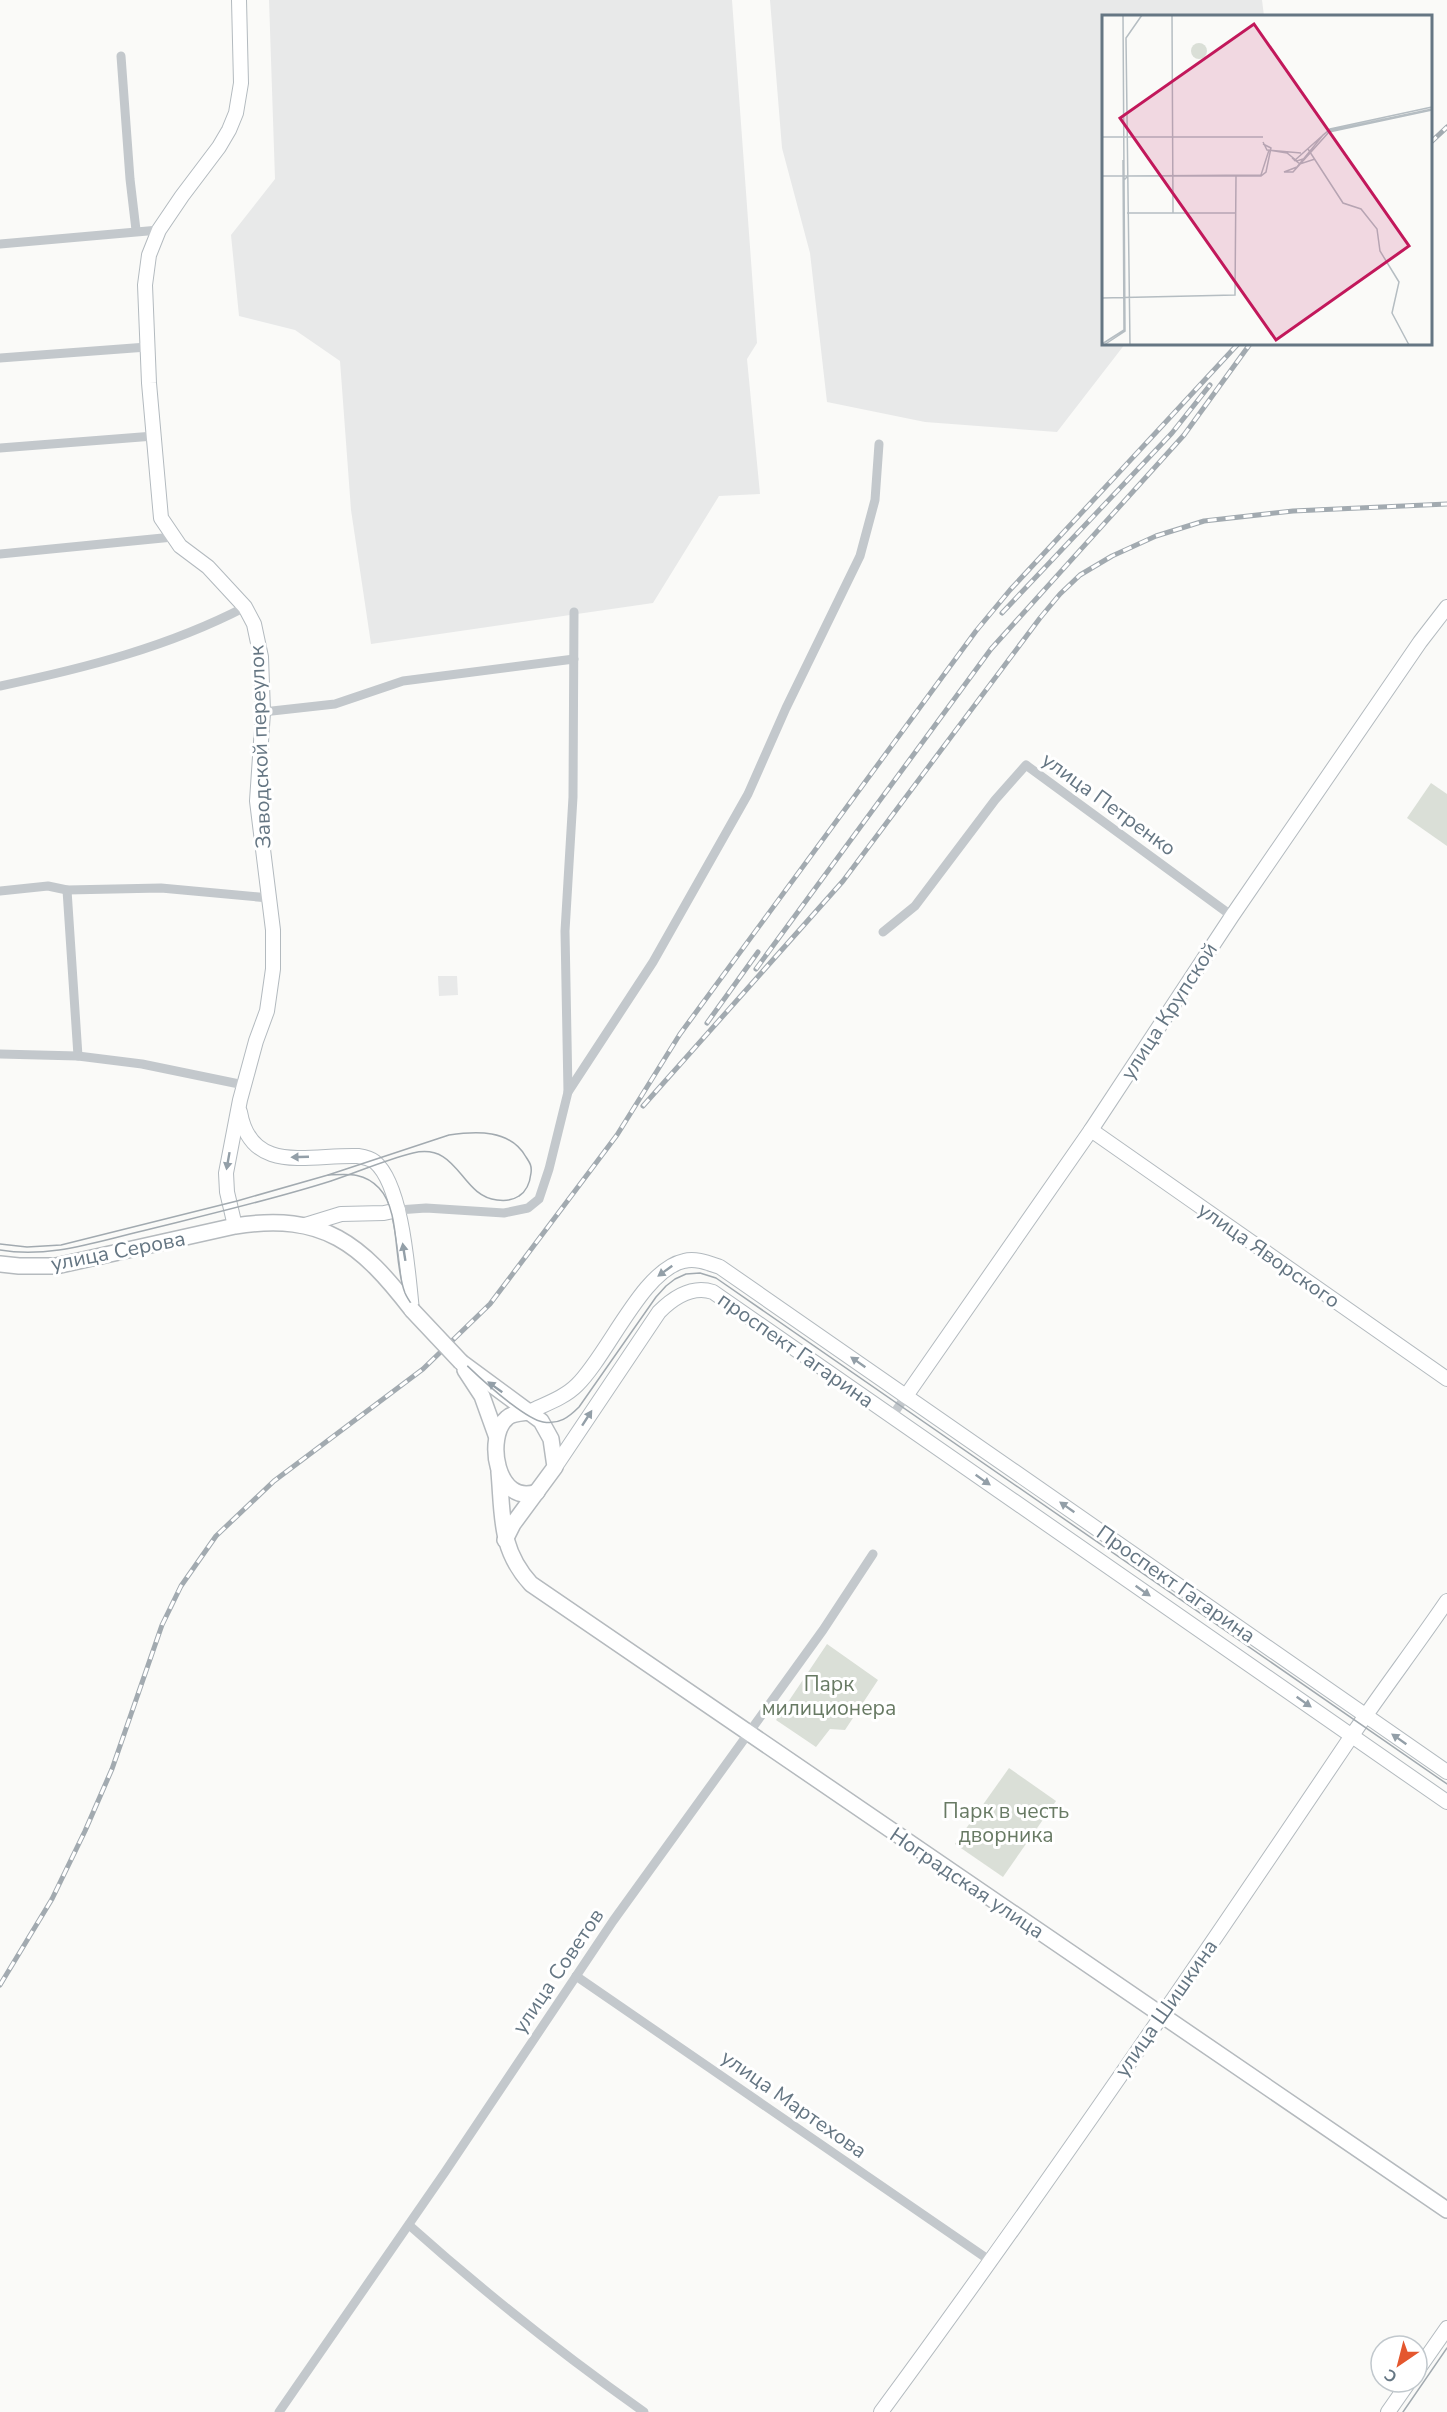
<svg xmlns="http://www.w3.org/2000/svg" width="1447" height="2412" font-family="'Nunito Sans',sans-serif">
<rect width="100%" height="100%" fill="#fafaf8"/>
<g fill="#e8e9e9">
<path d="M 269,0 L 732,0 L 757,343 L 747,359 L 760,494 L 719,496 L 653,603 L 371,644 L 351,510 L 340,361 L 295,330 L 239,316 L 231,235 L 275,179 Z"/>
<path d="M 770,0 L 1262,0 L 1264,16 L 1104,16 L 1104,344 L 1125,344 L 1057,432 L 925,422 L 827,402 L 810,253 L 782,148 Z"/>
<path d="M 438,976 L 457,976 L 458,995 L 439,996 Z"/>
</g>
<g fill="#dadfd7">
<path d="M 1431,783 L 1447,794 L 1447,846 L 1407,818 Z"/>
<path d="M 827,1644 L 878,1680 L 845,1730 L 830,1729 L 816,1747 L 776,1720 Z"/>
<path d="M 1009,1768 L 1056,1801 L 1003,1877 L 955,1844 Z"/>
</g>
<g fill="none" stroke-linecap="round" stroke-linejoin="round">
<defs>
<g id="secondary">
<path d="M 240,1112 C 251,1176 311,1154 358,1156 C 364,1157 370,1158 375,1162 C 403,1186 408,1275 412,1310"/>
<path d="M 1091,1130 L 1447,1379"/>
<path d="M 235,1226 L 227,1192 L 226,1173 L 240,1100 L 256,1041 L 267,1011 L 273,969 L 273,930 L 257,801 L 263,712 L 261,657 L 254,624 L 245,607 L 208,567 L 180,546 L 161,518 L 149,383 L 145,285 L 149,255 L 159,230 L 182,196 L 219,147 L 229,130 L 236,113 L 241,83 L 239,0"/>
<path d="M 302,1226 L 341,1214 L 384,1213 L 398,1210"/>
<path d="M 906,1396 L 1091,1130 L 1232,916 L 1420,642 L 1447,607"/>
<path d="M 529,1412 C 545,1404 564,1398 577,1385 C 608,1355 643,1269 684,1261 C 696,1258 708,1263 720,1267 L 1447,1772"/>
<path d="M 555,1467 L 659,1312 C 674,1297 692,1285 713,1292 L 1447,1802"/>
<path d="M 1417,2371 L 1447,2328"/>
<path d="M 881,2412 C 1045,2189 1201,1960 1355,1731 C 1385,1687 1417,1645 1447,1601"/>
<path d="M 1388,2412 L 1409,2382"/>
</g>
<g id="primary">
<path d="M 0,1264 L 19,1266 L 56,1266 L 235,1226 C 324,1212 361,1244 412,1310"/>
<path d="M 461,1362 L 541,1421 L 551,1439 L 555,1467 L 513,1524 L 505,1540"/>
<path d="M 465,1370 L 482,1396 L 496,1435"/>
<path d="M 529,1412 C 522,1413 512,1413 507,1418 C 485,1436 496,1507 537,1492"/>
<path d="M 499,1472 C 503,1516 499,1549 531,1584 L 1447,2210"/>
</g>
</defs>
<use href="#secondary" stroke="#b3babf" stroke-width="16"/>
<use href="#primary" stroke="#b5babe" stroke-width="18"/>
<g stroke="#c3c8cc" stroke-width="9">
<path d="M 121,56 L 130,179 L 136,230"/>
<path d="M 0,244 L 159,230"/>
<path d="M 0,358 L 147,347"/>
<path d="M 0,448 L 154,436"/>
<path d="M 0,554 L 173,537"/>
<path d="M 0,686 C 85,668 168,647 245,607"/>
<path d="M 263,712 L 335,704 L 403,681 L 574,659"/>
<path d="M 67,890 L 78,1056"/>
<path d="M 0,891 L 48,886 L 67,890 L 161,888 L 269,898"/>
<path d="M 883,932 L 915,906 L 995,800 L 1026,765 L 1232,916"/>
<path d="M 0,1054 L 78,1056 L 142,1064 L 244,1085"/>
<path d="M 568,1092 L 565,931 L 573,797 L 574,612"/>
<path d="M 398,1210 L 426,1208 L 504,1213 L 528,1208 L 539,1199 L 549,1169 L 568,1092 L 653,962 L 748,794 L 786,708 L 860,556 L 875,500 L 879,444"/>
<path d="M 892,1416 L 906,1396"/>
<path d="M 576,1976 L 992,2262"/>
<path d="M 409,2225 C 484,2292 562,2354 644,2412"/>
<path d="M 279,2412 L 445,2172 L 613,1921 L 823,1630 L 873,1554"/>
</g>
<use href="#secondary" stroke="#fff" stroke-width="14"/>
<use href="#primary" stroke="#fff" stroke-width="15"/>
<g stroke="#a2aab0" stroke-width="1.5">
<path d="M 328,1175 C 348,1174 364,1172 379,1188 C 401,1211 393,1263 405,1293 C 417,1321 514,1417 543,1422 C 559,1425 569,1417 579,1407 L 656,1297 L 666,1286 L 675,1279 L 686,1274 L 700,1273 L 716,1278 L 1447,1784"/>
<path d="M 0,1244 L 27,1247 L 61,1245 L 237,1201 L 328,1175 L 449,1135 C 476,1131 510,1129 526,1157 C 530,1163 532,1166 531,1173 C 530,1182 527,1191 519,1196 C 513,1200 504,1201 497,1200 C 460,1196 459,1142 413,1153 C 385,1160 358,1172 331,1181 C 268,1201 202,1216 138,1232 C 92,1243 48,1258 0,1250"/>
<path d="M 1403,2412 L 1447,2348"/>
</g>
<defs>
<g id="rail">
<path d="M 1430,143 L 1447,127"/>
<path d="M 1002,613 L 1172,433 L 1210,385"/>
<path d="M 756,969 L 991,649 L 1184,435 L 1250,344"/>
<path d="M 707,1023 L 758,952"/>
<path d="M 643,1106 L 843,881 L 1040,618 L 1060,594 L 1080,575 L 1112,556 L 1156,536 L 1204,521 L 1293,511 L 1447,504"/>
<path d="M 0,1985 L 52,1899 L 85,1831 L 112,1769 L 162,1625 L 181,1586 L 216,1536 L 274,1481 L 423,1369 L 490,1304 L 617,1135 L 680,1034 L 976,631 L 1010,590 L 1238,344"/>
</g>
</defs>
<use href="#rail" stroke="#a2aab0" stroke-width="5"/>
<use href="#rail" stroke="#fff" stroke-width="3" stroke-dasharray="9" stroke-linecap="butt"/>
<defs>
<path id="primary-bridge" d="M 412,1310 L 461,1362"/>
</defs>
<use href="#primary-bridge" stroke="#b5babe" stroke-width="18" stroke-linecap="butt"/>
<use href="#primary-bridge" stroke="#fff" stroke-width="15"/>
</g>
<defs><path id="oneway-solid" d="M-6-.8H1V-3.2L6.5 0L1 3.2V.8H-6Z" transform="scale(1.5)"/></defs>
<g fill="#939fa8">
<use href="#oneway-solid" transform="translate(300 1157) rotate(178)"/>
<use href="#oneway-solid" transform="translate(228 1161) rotate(100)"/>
<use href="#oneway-solid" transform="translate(404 1252) rotate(-99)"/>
<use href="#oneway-solid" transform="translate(665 1271) rotate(144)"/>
<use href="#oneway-solid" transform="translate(858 1362) rotate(-145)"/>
<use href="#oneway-solid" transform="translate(495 1387) rotate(-144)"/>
<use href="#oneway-solid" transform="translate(587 1418) rotate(-57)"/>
<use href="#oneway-solid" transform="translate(983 1480) rotate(35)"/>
<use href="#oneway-solid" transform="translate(1067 1507) rotate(-145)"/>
<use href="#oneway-solid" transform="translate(1143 1591) rotate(35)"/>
<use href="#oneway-solid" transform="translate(1304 1702) rotate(35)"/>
<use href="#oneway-solid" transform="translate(1399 1739) rotate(-145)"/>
</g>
<g text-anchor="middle" stroke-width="6" stroke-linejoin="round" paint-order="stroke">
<g font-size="21" fill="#657683" stroke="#fff">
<text transform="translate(260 747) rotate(-92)" y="7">Заводской переулок</text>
<text transform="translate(1109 804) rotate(36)" y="7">улица Петренко</text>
<text transform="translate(1169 1011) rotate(-57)" y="7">улица Крупской</text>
<text transform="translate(118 1251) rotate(-11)" y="7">улица Серова</text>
<text transform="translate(1269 1255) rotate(35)" y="7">улица Яворского</text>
<text transform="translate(796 1350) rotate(35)" y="7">проспект Гагарина</text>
<text transform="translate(1176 1584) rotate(35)" y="7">Проспект Гагарина</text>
<text transform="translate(967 1883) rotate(34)" y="7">Ноградская улица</text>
<text transform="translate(558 1971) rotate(-56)" y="7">улица Советов</text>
<text transform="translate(1166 2008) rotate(-55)" y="7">улица Шишкина</text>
<text transform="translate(794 2104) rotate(35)" y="7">улица Мартехова</text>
</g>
<g font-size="21" fill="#687a64" stroke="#fff">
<text x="829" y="1691">Парк<tspan x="829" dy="24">милиционера</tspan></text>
<text x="1006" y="1818">Парк в честь<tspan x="1006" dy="24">дворника</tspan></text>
</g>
</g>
<g transform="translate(1102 15)">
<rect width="330" height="330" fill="#fafaf8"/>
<path d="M89 36a8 8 0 1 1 16 0a8 8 0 1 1-16 0Z" fill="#dadfd7"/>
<path fill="none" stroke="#b5bdc2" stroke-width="1.5" d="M 70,0 L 71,198M 330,94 L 226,116 L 221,120 L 195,152 L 182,157 L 191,157 L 227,117 L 330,95M 0,122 L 161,122M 161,127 L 165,135 L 199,138M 206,134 L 241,188 L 259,194 L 275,214 L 278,236 L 297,267 L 290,298 L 307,330M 190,143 L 198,149 L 213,144M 192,146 L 228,114 L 330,92M 0,161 L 159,161 L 164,157 L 169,133 L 161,129M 22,165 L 26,161 L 159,160 L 167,135 L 185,138 L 195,146 L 201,144M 25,198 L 134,198M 0,283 L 133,280 L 134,161M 0,329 L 22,315 L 21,145M 2,330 L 23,316 L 21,0M 28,330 L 24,23 L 40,0"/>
<path fill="#c2185b" fill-opacity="0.15" stroke="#c2185b" stroke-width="3" d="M 152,9 L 307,231 L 174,325 L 18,103 Z"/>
<rect width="330" height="330" fill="none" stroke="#657683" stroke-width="3"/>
</g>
<g transform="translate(1399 2364) rotate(215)"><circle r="28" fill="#ffffff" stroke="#c1c8cd" stroke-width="1.5"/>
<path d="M0-4.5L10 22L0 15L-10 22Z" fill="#e4572e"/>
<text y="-9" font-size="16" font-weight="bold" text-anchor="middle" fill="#657683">С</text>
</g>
</svg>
